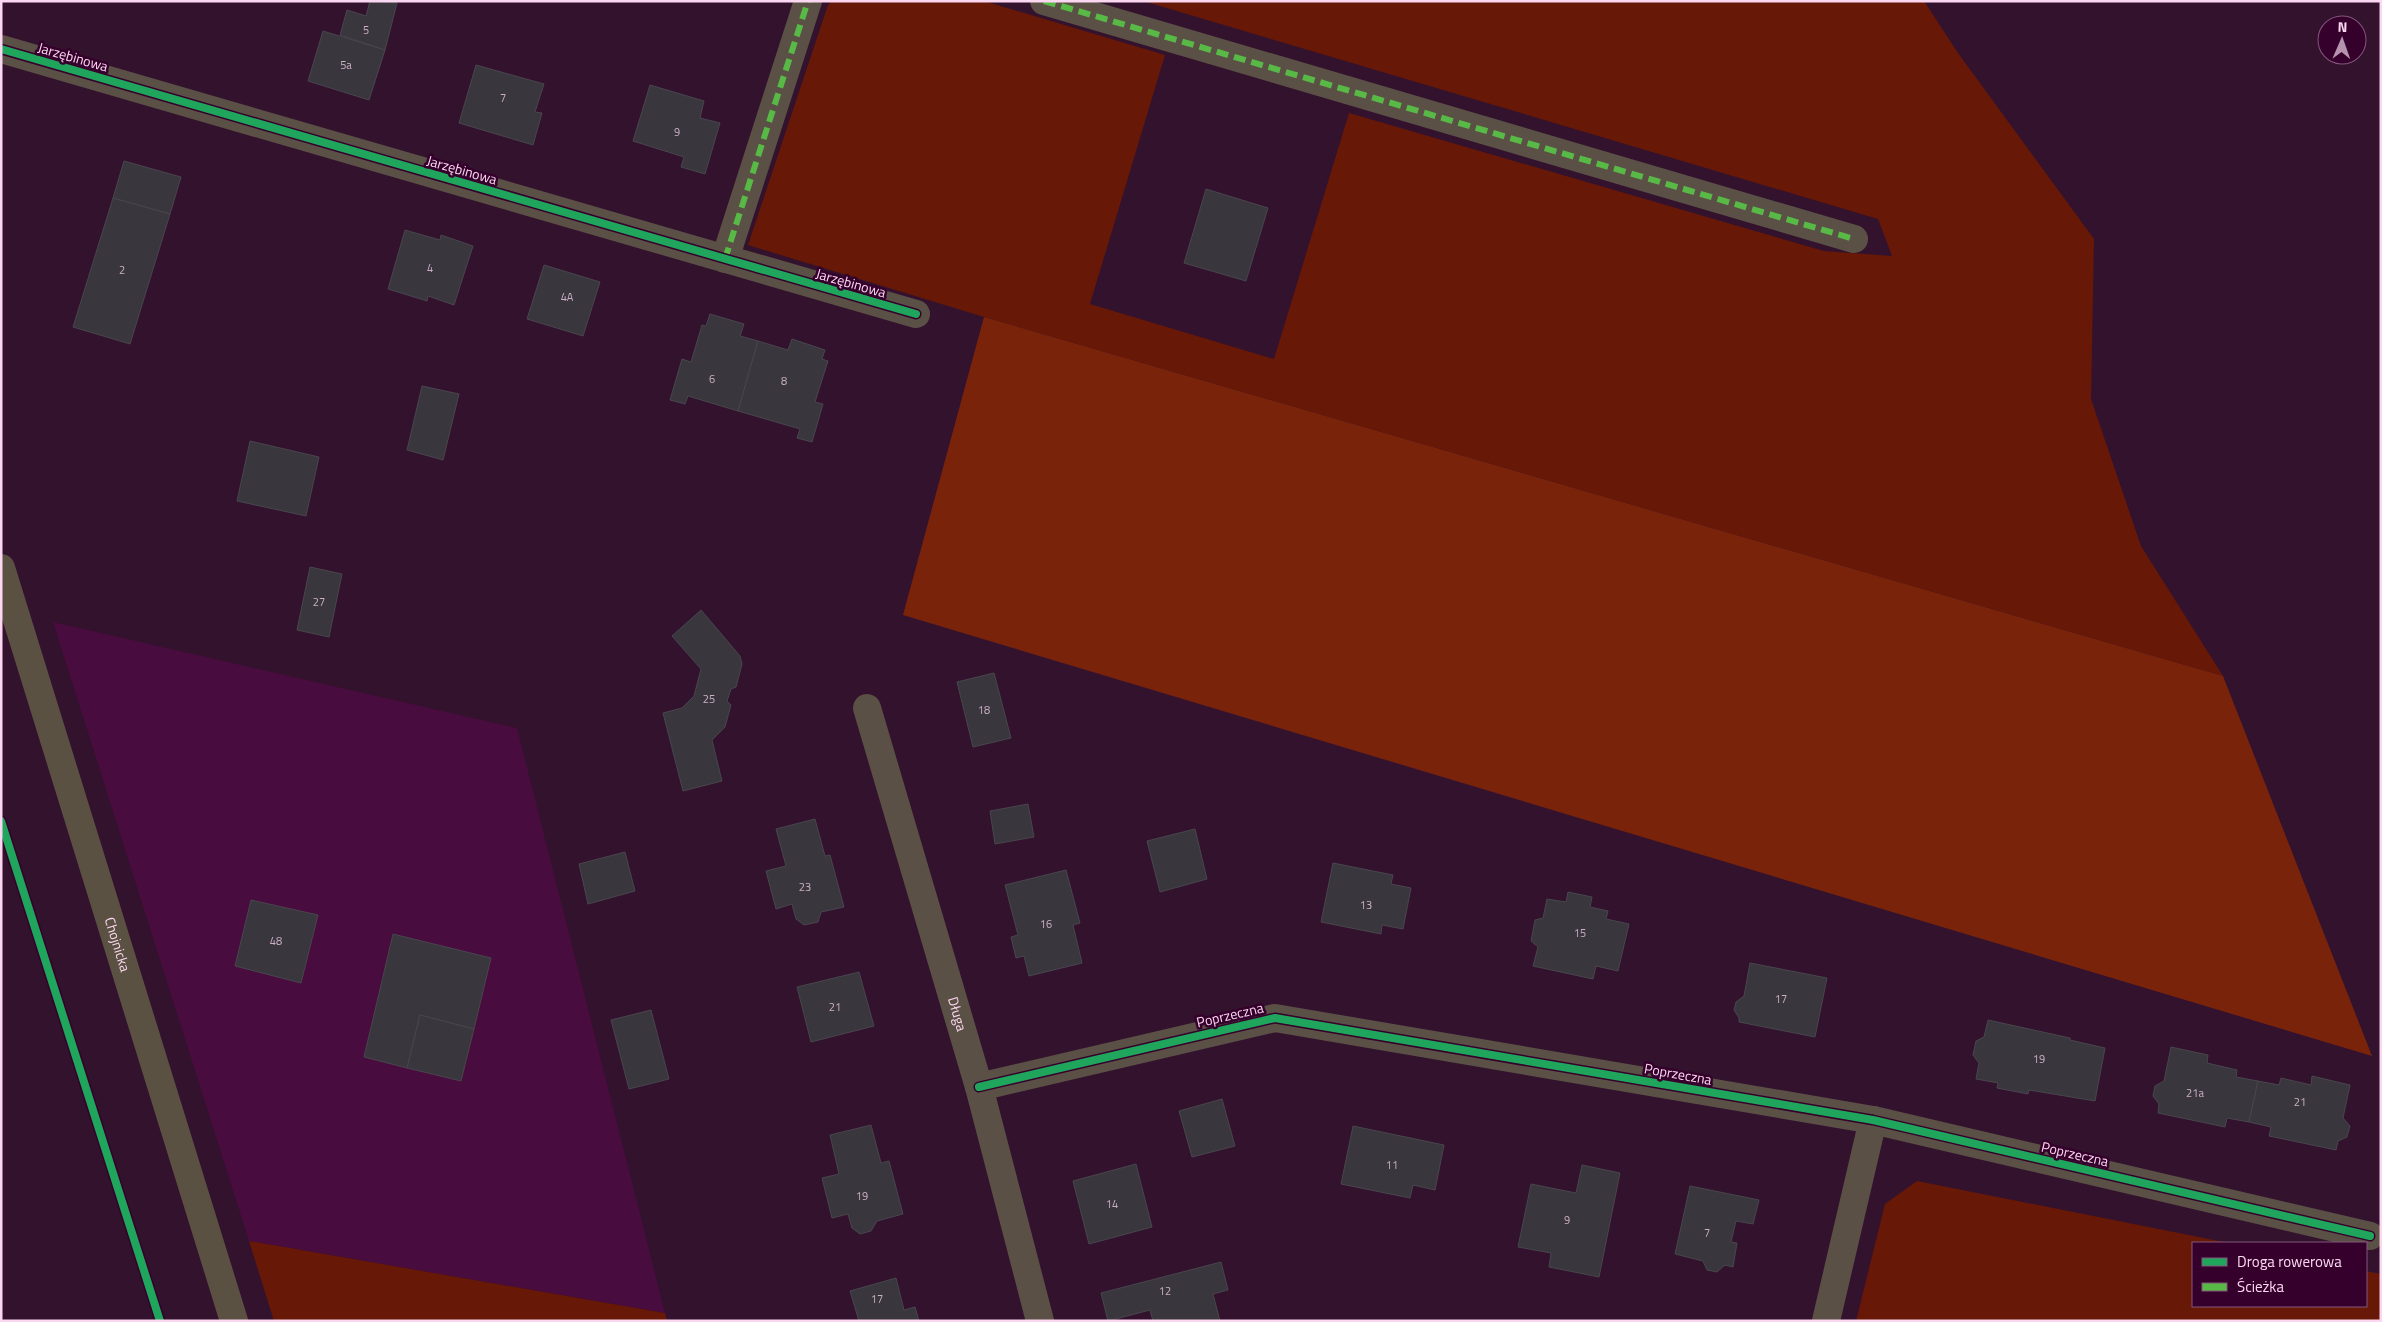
<svg xmlns="http://www.w3.org/2000/svg" width="2382" height="1322" font-family="'Titillium Web',sans-serif">
<rect width="100%" height="100%" fill="#33122e"/>
<path fill="#490c3e" d="M 53,622 L 517,728 L 665,1313 L 249,1241 Z"/>
<g fill="#671806">
<path d="M 832,1 L 984,1 L 1165,55 L 1090,304 L 1274,359 L 1349,113 L 1824,251 L 1892,256 L 1878,219 L 1143,1 L 1924,1 L 1958,53 L 2094,239 L 2091,399 L 2141,546 L 2223,676 L 984,317 L 748,245 L 828,5 Z"/>
<path d="M 1917,1181 L 2229,1243 L 2193,1243 L 2193,1306 L 2366,1306 L 2366,1271 L 2381,1274 L 2381,1321 L 1856,1321 L 1885,1204 Z"/>
<path d="M 249,1241 L 665,1313 L 667,1321 L 274,1321 Z"/>
</g>
<path fill="#7a230b" d="M 984,317 L 2223,676 L 2372,1056 L 903,615 Z"/>
<g fill="#3a363e" stroke="#48464d">
<path d="M 370,1 L 397,3 L 385,50 L 340,35 L 347,10 L 366,16 Z"/>
<path d="M 323,31 L 385,50 L 369,100 L 308,81 Z"/>
<path d="M 476,65 L 544,84 L 535,112 L 542,113 L 533,145 L 459,123 Z"/>
<path d="M 650,85 L 704,101 L 700,118 L 720,123 L 705,174 L 681,167 L 684,157 L 633,141 Z"/>
<path d="M 124,161 L 181,177 L 170,214 L 113,198 Z"/>
<path d="M 1206,189 L 1268,208 L 1246,281 L 1184,263 Z"/>
<path d="M 113,198 L 170,214 L 130,344 L 73,327 Z"/>
<path d="M 405,230 L 440,240 L 441,235 L 473,246 L 454,305 L 428,296 L 427,301 L 388,289 Z"/>
<path d="M 544,265 L 600,282 L 583,336 L 527,319 Z"/>
<path d="M 710,314 L 744,324 L 740,336 L 758,341 L 738,411 L 688,396 L 685,404 L 670,400 L 682,359 L 691,362 L 702,325 L 706,326 Z"/>
<path d="M 792,339 L 825,350 L 822,359 L 828,361 L 815,402 L 823,404 L 812,442 L 797,438 L 800,429 L 738,411 L 758,341 L 788,350 Z"/>
<path d="M 422,386 L 459,394 L 443,460 L 407,450 Z"/>
<path d="M 250,441 L 319,457 L 306,516 L 237,501 Z"/>
<path d="M 310,567 L 342,574 L 329,637 L 297,630 Z"/>
<path d="M 701,610 L 740,656 L 742,664 L 736,687 L 731,689 L 727,701 L 731,705 L 725,727 L 712,740 L 722,781 L 683,791 L 663,713 L 682,708 L 694,696 L 701,669 L 672,636 Z"/>
<path d="M 994,673 L 1011,738 L 973,747 L 957,682 Z"/>
<path d="M 1028,804 L 1034,837 L 995,844 L 990,811 Z"/>
<path d="M 815,819 L 825,856 L 830,855 L 844,907 L 821,912 L 818,922 L 804,925 L 796,919 L 792,904 L 776,909 L 766,871 L 786,866 L 776,829 Z"/>
<path d="M 1195,829 L 1207,879 L 1160,892 L 1147,841 Z"/>
<path d="M 625,852 L 635,891 L 588,904 L 579,864 Z"/>
<path d="M 1333,863 L 1393,875 L 1391,884 L 1411,888 L 1403,929 L 1382,925 L 1381,934 L 1321,922 Z"/>
<path d="M 1066,870 L 1080,923 L 1073,925 L 1082,963 L 1029,976 L 1024,956 L 1016,958 L 1011,937 L 1018,935 L 1005,885 Z"/>
<path d="M 1568,892 L 1592,897 L 1590,907 L 1608,911 L 1606,919 L 1629,924 L 1618,971 L 1596,966 L 1593,979 L 1533,966 L 1538,947 L 1531,941 L 1535,920 L 1543,918 L 1547,899 L 1566,902 Z"/>
<path d="M 251,900 L 318,915 L 301,983 L 235,966 Z"/>
<path d="M 393,934 L 491,958 L 474,1029 L 420,1015 L 407,1068 L 364,1057 Z"/>
<path d="M 1750,963 L 1827,978 L 1815,1037 L 1739,1022 L 1739,1018 L 1734,1010 L 1736,1002 L 1744,996 Z"/>
<path d="M 859,972 L 874,1026 L 811,1042 L 797,987 Z"/>
<path d="M 651,1010 L 669,1079 L 629,1089 L 611,1020 Z"/>
<path d="M 420,1015 L 474,1029 L 461,1081 L 407,1068 Z"/>
<path d="M 1988,1020 L 2070,1038 L 2070,1040 L 2105,1048 L 2095,1101 L 2029,1090 L 2028,1094 L 1997,1088 L 1998,1083 L 1976,1079 L 1979,1063 L 1973,1055 L 1976,1041 L 1984,1037 Z"/>
<path d="M 2171,1047 L 2208,1055 L 2207,1063 L 2237,1070 L 2236,1077 L 2258,1081 L 2249,1122 L 2227,1118 L 2225,1127 L 2158,1113 L 2159,1104 L 2153,1096 L 2155,1086 L 2164,1081 Z"/>
<path d="M 2312,1076 L 2350,1085 L 2343,1118 L 2350,1126 L 2347,1137 L 2338,1141 L 2336,1150 L 2269,1136 L 2271,1127 L 2249,1122 L 2258,1081 L 2279,1085 L 2281,1078 L 2311,1085 Z"/>
<path d="M 1222,1099 L 1235,1146 L 1192,1157 L 1179,1111 Z"/>
<path d="M 871,1125 L 881,1163 L 889,1161 L 903,1214 L 877,1221 L 871,1231 L 860,1234 L 852,1228 L 848,1214 L 832,1218 L 822,1178 L 839,1174 L 830,1135 Z"/>
<path d="M 1353,1126 L 1444,1145 L 1435,1190 L 1413,1185 L 1410,1198 L 1341,1184 Z"/>
<path d="M 1136,1164 L 1152,1227 L 1089,1244 L 1073,1181 Z"/>
<path d="M 1582,1165 L 1620,1173 L 1599,1277 L 1549,1267 L 1551,1253 L 1518,1247 L 1531,1184 L 1576,1193 Z"/>
<path d="M 1690,1186 L 1759,1200 L 1753,1224 L 1736,1221 L 1731,1242 L 1737,1243 L 1733,1267 L 1725,1265 L 1717,1272 L 1707,1270 L 1703,1261 L 1675,1254 Z"/>
<path d="M 1221,1262 L 1228,1290 L 1213,1294 L 1220,1321 L 1153,1321 L 1150,1310 L 1108,1321 L 1101,1293 Z"/>
<path d="M 896,1278 L 904,1310 L 915,1307 L 919,1321 L 859,1321 L 850,1291 Z"/>
</g>
<g fill="none" stroke-linecap="round" stroke-linejoin="round">
<g stroke="#5b5045" stroke-width="28">
<path d="M 1044,1 L 1854,239"/>
<path d="M 1,49 L 916,314"/>
<path d="M 725,259 L 808,1"/>
<path id="s1" d="M 867,708 L 979,1087 L 1040,1321"/>
<path d="M 979,1087 L 1275,1018 L 1873,1120 L 2370,1236"/>
<path d="M 1826,1321 L 1873,1120"/>
</g>
<path stroke="#5b5143" stroke-width="28" id="s2" d="M 1,568 L 234,1321"/>
<g stroke="#58b947" stroke-width="6" stroke-dasharray="12 6" stroke-linecap="butt">
<path d="M 1044,1 L 1854,239"/>
<path d="M 725,259 L 808,1"/>
</g>
<defs>
<g id="cycleway">
<path d="M 1,49 L 916,314"/>
<path d="M 1,821 L 160,1321"/>
<path d="M 979,1087 L 1275,1018 L 1873,1120 L 2370,1236"/>
</g>
</defs>
<use href="#cycleway" stroke="#35002c" stroke-width="11"/>
<use href="#cycleway" stroke="#20a55d" stroke-width="8"/>
</g>
<g text-anchor="middle" stroke-width="5" stroke-linejoin="round" paint-order="stroke">
<g font-size="11" fill="#cbafc4">
<text x="366" y="34">5</text>
<text x="346" y="69">5a</text>
<text x="503" y="102">7</text>
<text x="677" y="136">9</text>
<text x="430" y="272">4</text>
<text x="122" y="274">2</text>
<text x="567" y="301">4A</text>
<text x="712" y="383">6</text>
<text x="784" y="385">8</text>
<text x="319" y="606">27</text>
<text x="709" y="703">25</text>
<text x="984" y="714">18</text>
<text x="805" y="891">23</text>
<text x="1366" y="909">13</text>
<text x="1046" y="928">16</text>
<text x="1580" y="937">15</text>
<text x="276" y="945">48</text>
<text x="1781" y="1003">17</text>
<text x="835" y="1011">21</text>
<text x="2039" y="1063">19</text>
<text x="2195" y="1097">21a</text>
<text x="2300" y="1106">21</text>
<text x="1392" y="1169">11</text>
<text x="862" y="1200">19</text>
<text x="1112" y="1208">14</text>
<text x="1567" y="1224">9</text>
<text x="1707" y="1237">7</text>
<text x="1165" y="1295">12</text>
<text x="877" y="1303">17</text>
</g>
<g font-size="14" fill="#fbd7f1" stroke="#35002c">
<text transform="translate(73 57) rotate(16)" y="5">Jarzębinowa</text>
<text transform="translate(462 170) rotate(16)" y="5">Jarzębinowa</text>
<text transform="translate(851 283) rotate(16)" y="5">Jarzębinowa</text>
<text dy="5" stroke="none"><textPath href="#s2" startOffset="394">Chojnicka</textPath></text>
<text dy="5" stroke="none"><textPath href="#s1" startOffset="319">Długa</textPath></text>
<text transform="translate(1230 1015) rotate(-13)" y="5">Poprzeczna</text>
<text transform="translate(1678 1074) rotate(10)" y="5">Poprzeczna</text>
<text transform="translate(2075 1154) rotate(13)" y="5">Poprzeczna</text>
</g>
</g>
<rect width="2382" height="1322" fill="none" stroke="#fbd7f1" stroke-width="5"/>
<rect x="2192" y="1242" width="175" height="65" fill="#35002c" stroke="#84567b"/>
<rect x="2202" y="1258" width="25" height="8" fill="#20a55d" stroke="#84567b"/>
<text x="2237" y="1267" font-size="15" fill="#fbd7f1">Droga rowerowa</text>
<rect x="2202" y="1283" width="25" height="8" fill="#58b947" stroke="#84567b"/>
<text x="2237" y="1292" font-size="15" fill="#fbd7f1">Ścieżka</text>
<g transform="translate(2342 40) rotate(2)"><circle r="24" fill="#35002c" stroke="#84567b"/>
<path d="M0-4L9 19L0 12L-9 19Z" fill="#b592ad"/>
<text y="-8" font-size="14" font-weight="bold" text-anchor="middle" fill="#fbd7f1">N</text>
</g>
</svg>
